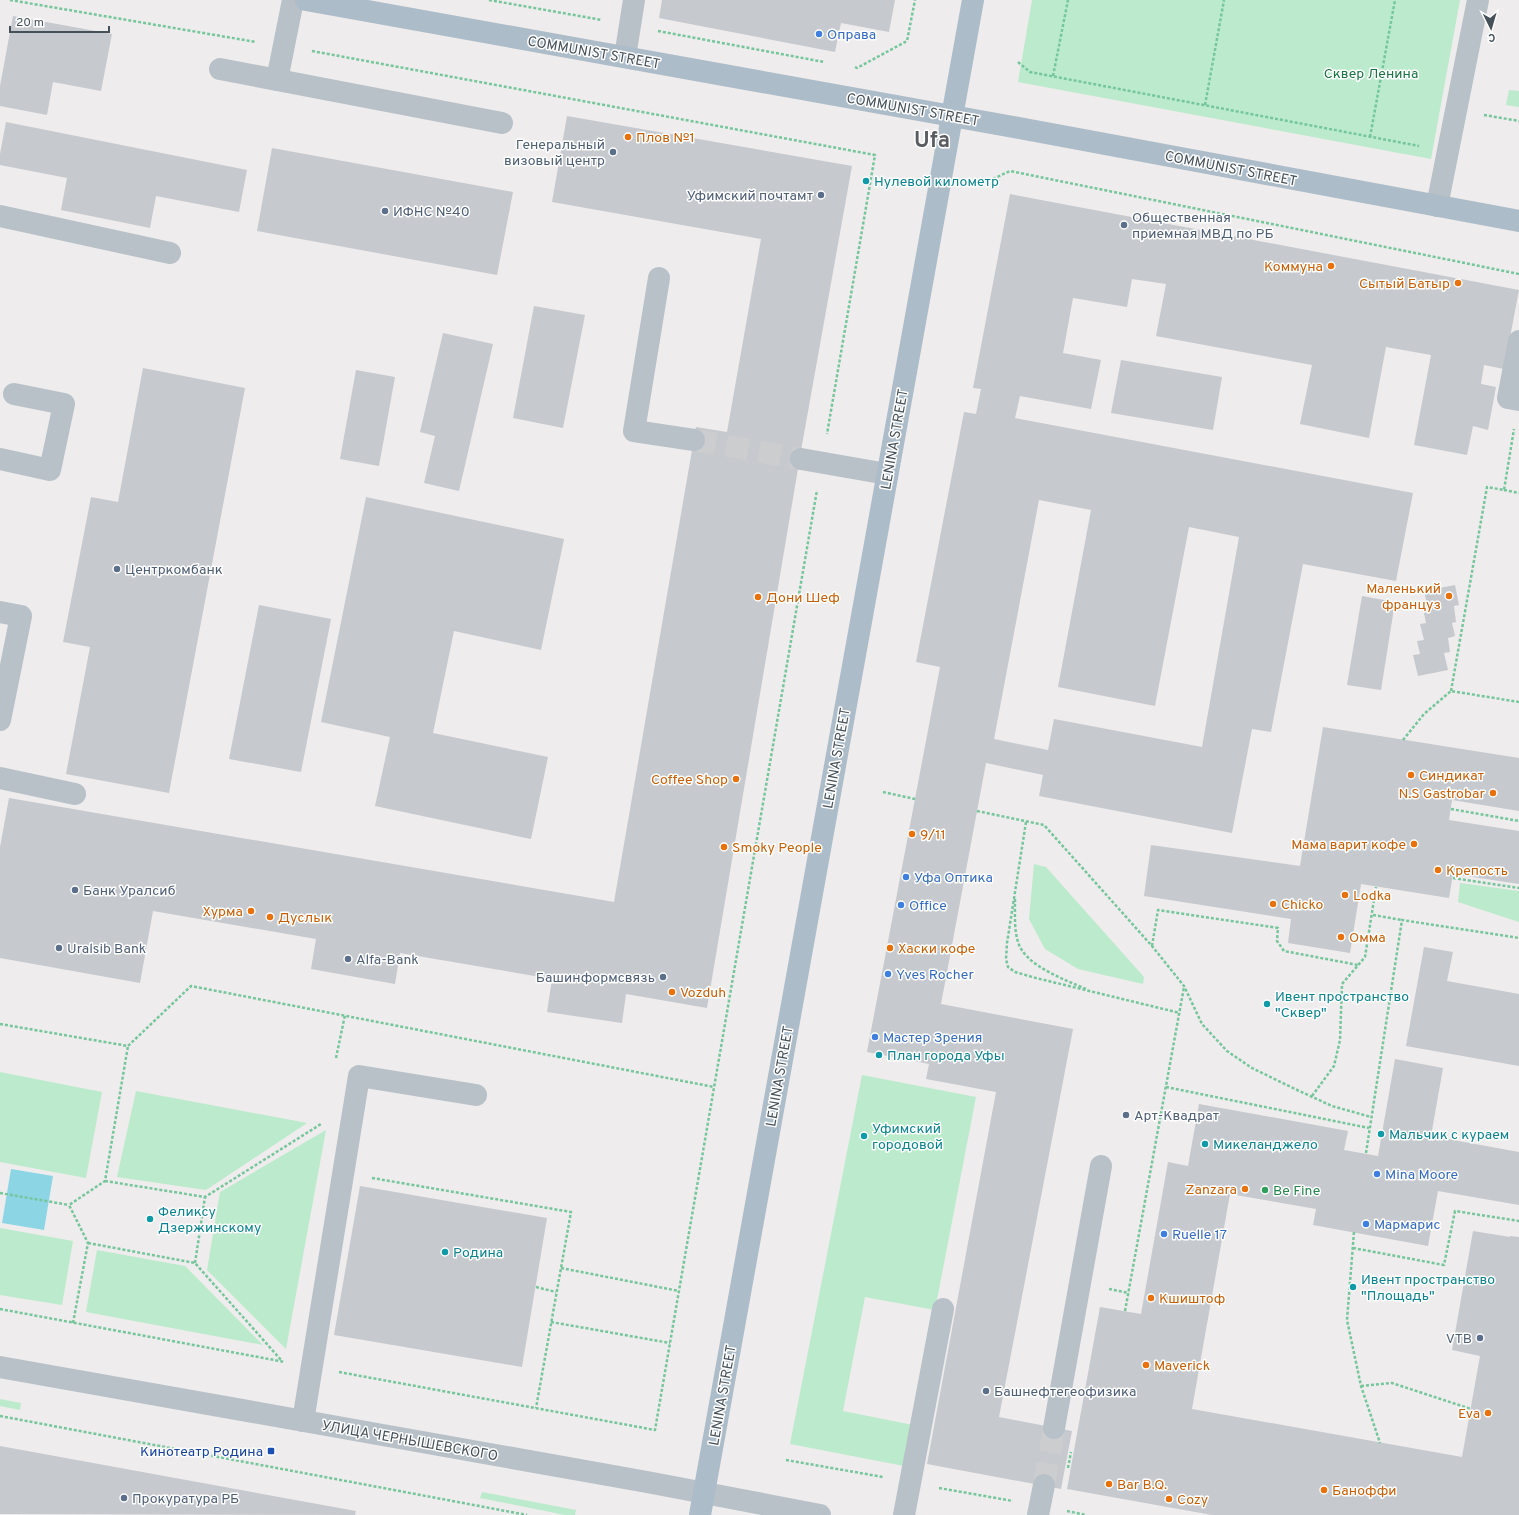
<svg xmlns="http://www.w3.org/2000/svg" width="1519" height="1515" font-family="Overpass,sans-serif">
<rect width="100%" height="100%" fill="#eeecec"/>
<g fill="#bbebcc">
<path d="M 1032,0 L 1460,0 L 1431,159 L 1018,82 Z"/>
<path d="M 1509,90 L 1519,91 L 1519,107 L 1506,105 Z"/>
<path d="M 1034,864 L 1046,867 L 1144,977 L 1143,984 L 1078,969 L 1045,949 L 1029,919 Z"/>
<path d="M 1460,883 L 1519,891 L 1519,922 L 1458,902 Z"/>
<path d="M 0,1072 L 102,1092 L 86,1178 L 0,1162 Z"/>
<path d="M 862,1075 L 976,1097 L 935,1310 L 865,1297 L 843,1411 L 913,1425 L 904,1466 L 790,1444 Z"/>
<path d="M 136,1091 L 307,1123 L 206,1190 L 117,1177 Z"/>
<path d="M 326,1130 L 286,1349 L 207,1270 L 220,1192 Z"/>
<path d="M 0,1228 L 73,1241 L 62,1305 L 0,1295 Z"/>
<path d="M 97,1250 L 185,1266 L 263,1345 L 86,1312 Z"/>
<path d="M 0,1399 L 21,1403 L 20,1410 L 0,1406 Z"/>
<path d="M 482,1492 L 576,1510 L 575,1515 L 565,1515 L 480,1498 Z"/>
</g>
<path fill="#8bd5e5" d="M 11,1169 L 53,1176 L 44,1230 L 2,1223 Z"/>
<g fill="#c6c9ce" fill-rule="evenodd">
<path d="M 662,0 L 895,0 L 889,32 L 841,23 L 835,52 L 659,18 Z"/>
<path d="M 13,16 L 112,34 L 101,91 L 53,82 L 47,115 L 0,106 L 0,86 Z"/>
<path d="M 567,116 L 852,166 L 802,445 L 707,1008 L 626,994 L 622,1023 L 547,1012 L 552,979 L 400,953 L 395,984 L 311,969 L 316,939 L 153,911 L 140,983 L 0,958 L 0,847 L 9,798 L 614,902 L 696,427 L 727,432 L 761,239 L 552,202 Z"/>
<path d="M 6,122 L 247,170 L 239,212 L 156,196 L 150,228 L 61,210 L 67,178 L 0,165 L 0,154 Z"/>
<path d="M 272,148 L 513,192 L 497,275 L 257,231 Z"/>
<path d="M 1010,194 L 1519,290 L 1504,369 L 1484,365 L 1481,384 L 1496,387 L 1488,430 L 1473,426 L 1467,455 L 1414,445 L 1431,355 L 1386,347 L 1369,438 L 1300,424 L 1312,365 L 1156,336 L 1166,284 L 1132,279 L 1127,307 L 1073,298 L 1063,353 L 1101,360 L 1091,409 L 1020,396 L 1015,418 L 1413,493 L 1396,581 L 1303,564 L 1271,732 L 1252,729 L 1232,833 L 1039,796 L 1043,775 L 986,763 L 941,1004 L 1073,1029 L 999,1417 L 1072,1431 L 1061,1489 L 927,1464 L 996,1092 L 926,1079 L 929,1064 L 867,1052 L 940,667 L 916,662 L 964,412 L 976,414 L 981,389 L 973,388 ZM 1039,500 L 1091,510 L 1058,687 L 1155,706 L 1189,527 L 1239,537 L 1202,747 L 1054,719 L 1048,750 L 994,739 Z"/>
<path d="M 534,306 L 585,315 L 563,428 L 513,418 Z"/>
<path d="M 443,333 L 493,344 L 459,491 L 424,483 L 435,436 L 420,432 Z"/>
<path d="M 1121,360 L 1222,377 L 1213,430 L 1111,413 Z"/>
<path d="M 143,368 L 245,388 L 169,793 L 66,774 L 90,647 L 63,642 L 91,497 L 118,502 Z"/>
<path d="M 356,370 L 395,377 L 379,466 L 340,459 Z"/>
<path d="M 366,497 L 564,539 L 541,650 L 454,631 L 433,733 L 548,757 L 531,839 L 375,806 L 390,737 L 321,722 Z"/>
<path d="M 1455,585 L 1459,605 L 1454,606 L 1456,622 L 1452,623 L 1455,636 L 1448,638 L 1450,652 L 1444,653 L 1448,670 L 1418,676 L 1413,655 L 1420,654 L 1417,641 L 1424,640 L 1420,624 L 1426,623 L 1423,608 L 1428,608 L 1424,591 Z"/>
<path d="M 1362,596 L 1395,602 L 1381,690 L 1347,685 Z"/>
<path d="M 259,605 L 331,619 L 301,772 L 229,759 Z"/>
<path d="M 1323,727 L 1519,758 L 1519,811 L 1452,800 L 1449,820 L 1519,831 L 1519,884 L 1453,874 L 1449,898 L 1361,884 L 1350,953 L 1288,943 L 1291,919 L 1144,896 L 1151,845 L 1300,866 Z"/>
<path d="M 1424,947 L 1453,952 L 1447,981 L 1519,994 L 1519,1066 L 1406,1046 Z"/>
<path d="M 1395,1059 L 1443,1068 L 1431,1136 L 1519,1152 L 1519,1205 L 1438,1191 L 1428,1246 L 1313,1225 L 1316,1209 L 1230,1194 L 1192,1409 L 1462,1457 L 1480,1356 L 1452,1350 L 1473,1231 L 1510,1237 L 1510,1236 L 1519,1237 L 1519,1515 L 1212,1515 L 1067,1489 L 1100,1307 L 1141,1314 L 1168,1162 L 1188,1166 L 1199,1104 L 1348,1131 L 1344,1150 L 1378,1156 Z"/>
<path d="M 360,1186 L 547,1218 L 522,1367 L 334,1335 Z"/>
<path d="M 0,1446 L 356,1511 L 355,1515 L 0,1514 Z"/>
</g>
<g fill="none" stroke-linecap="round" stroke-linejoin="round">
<g stroke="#cccdce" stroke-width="22" stroke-dasharray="22 11" stroke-linecap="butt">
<path d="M 694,440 L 801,459"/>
<path d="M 1044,1485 L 1054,1428"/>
</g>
<g stroke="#76c69c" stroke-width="2.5" stroke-dasharray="3 2" stroke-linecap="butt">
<path d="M 10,0 L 256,42"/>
<path d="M 489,0 L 602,20"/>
<path d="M 658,31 L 824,62"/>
<path d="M 312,51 L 875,155 L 827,434"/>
<path d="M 1018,62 L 1030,72 L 1419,146"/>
<path d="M 855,67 L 857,68 L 907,41 L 915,0"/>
<path d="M 1053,76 L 1068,0"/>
<path d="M 1205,105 L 1224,0"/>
<path d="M 1484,115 L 1519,121"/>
<path d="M 1370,137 L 1395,0"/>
<path d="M 993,179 L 1010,171 L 1519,274"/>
<path d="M 1504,490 L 1519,493"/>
<path d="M 1451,691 L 1487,487 L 1504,490 L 1514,429"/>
<path d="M 1403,740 L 1424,714 L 1451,691 L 1519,702"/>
<path d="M 883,792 L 915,799"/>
<path d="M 1451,809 L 1519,821"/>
<path d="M 977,811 L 1044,825 L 1152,946 L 1184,986 L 1202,1024 L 1227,1051 L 1252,1068 L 1295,1089 L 1332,1106 L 1371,1117"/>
<path d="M 1026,822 L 1007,943 L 1006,959 L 1008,967 L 1015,972 L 1036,978 L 1180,1013"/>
<path d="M 1453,878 L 1519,888"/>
<path d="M 1015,899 C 1015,913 1014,929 1018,942 C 1025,966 1066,980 1086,989"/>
<path d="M 1373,915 L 1402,920"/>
<path d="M 1152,946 L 1158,910 L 1278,928 L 1277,941 L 1284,951 L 1358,965"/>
<path d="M 0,1024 L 128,1046 L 191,986 L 714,1087"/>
<path d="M 336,1058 L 345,1015"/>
<path d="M 1166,1087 L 1369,1128"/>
<path d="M 1312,1096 L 1334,1066 L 1340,1040 L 1342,984 L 1365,957 L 1376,887"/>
<path d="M 1366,1153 L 1402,920 L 1519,938"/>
<path d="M 372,1178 L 571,1212 L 536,1408"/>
<path d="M 105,1181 L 205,1197 L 321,1124"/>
<path d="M 0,1193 L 69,1205"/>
<path d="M 1354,1232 L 1347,1320 L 1361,1386 L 1380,1443"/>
<path d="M 88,1243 L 195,1263 L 282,1361"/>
<path d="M 1353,1248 L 1444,1265 L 1455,1211 L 1519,1221"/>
<path d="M 195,1263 L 205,1197"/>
<path d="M 561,1268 L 679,1291"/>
<path d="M 536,1287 L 556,1292"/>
<path d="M 1109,1289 L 1129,1293"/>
<path d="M 0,1309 L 285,1362"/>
<path d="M 1125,1311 L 1184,987"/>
<path d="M 551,1322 L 670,1343"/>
<path d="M 73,1323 L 88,1243 L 69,1205 L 105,1181 L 128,1046"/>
<path d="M 339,1372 L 655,1430 L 817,490"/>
<path d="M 1361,1386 L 1392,1383 L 1471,1409"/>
<path d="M 0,1416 L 527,1515"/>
<path d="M 786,1460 L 883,1477"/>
<path d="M 1068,1468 L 1071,1452"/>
<path d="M 939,1488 L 1013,1501"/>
<path d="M 1067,1511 L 1086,1515"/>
</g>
<g stroke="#b8c1c8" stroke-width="22">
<path d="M 625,57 L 634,0"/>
<path d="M 220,69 L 502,123"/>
<path d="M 277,80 L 293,0"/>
<path d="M 1437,206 L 1478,0"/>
<path d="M 0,216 L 170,253"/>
<path d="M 659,278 L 634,431 L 694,440"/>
<path d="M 1519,341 L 1508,398 L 1519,400"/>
<path d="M 0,459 L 50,470 L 64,404 L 14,394"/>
<path d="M 801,459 L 887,474"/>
<path d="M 0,612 L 21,616 L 0,720"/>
<path d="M 0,778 L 75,794"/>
<path d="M 0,1367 L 647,1482 L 820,1515"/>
<path d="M 303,1421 L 359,1076 L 476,1095"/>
<path d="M 1054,1428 L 1101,1166"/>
<path d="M 904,1515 L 943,1309"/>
<path d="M 1038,1515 L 1044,1485"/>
</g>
<g stroke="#adbcc9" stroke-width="22">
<path d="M 306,0 L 1019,128 L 1519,221"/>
<path d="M 700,1515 L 973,0"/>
</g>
</g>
<g fill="#3f7fe0" stroke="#fff" stroke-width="1.5">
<circle cx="819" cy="34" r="4"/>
<circle cx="906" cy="877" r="4"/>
<circle cx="901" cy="905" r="4"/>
<circle cx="888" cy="974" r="4"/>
<circle cx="875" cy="1037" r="4"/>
<circle cx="1377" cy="1174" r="4"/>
<circle cx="1366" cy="1224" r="4"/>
<circle cx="1164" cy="1234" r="4"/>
</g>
<g fill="#e8710a" stroke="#fff" stroke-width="1.5">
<circle cx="628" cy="137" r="4"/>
<circle cx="1331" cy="266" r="4"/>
<circle cx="1458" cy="283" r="4"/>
<circle cx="1449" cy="596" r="4"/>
<circle cx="758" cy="597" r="4"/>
<circle cx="1411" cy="775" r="4"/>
<circle cx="736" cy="779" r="4"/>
<circle cx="1493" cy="793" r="4"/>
<circle cx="912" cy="834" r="4"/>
<circle cx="1414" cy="844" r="4"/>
<circle cx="724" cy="847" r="4"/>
<circle cx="1438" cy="870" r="4"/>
<circle cx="1345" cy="895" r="4"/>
<circle cx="1273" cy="904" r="4"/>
<circle cx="251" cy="911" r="4"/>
<circle cx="270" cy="917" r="4"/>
<circle cx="1341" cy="937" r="4"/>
<circle cx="890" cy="948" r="4"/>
<circle cx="672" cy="992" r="4"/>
<circle cx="1245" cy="1189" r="4"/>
<circle cx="1151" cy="1298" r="4"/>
<circle cx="1146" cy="1365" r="4"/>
<circle cx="1488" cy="1413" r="4"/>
<circle cx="1109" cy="1484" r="4"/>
<circle cx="1324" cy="1490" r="4"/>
<circle cx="1169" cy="1499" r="4"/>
</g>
<g fill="#5c6f8a" stroke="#fff" stroke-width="1.5">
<circle cx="613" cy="152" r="4"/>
<circle cx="821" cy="195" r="4"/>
<circle cx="385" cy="211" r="4"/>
<circle cx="1124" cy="225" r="4"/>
<circle cx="117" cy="569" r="4"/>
<circle cx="75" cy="890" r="4"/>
<circle cx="59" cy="948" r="4"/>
<circle cx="348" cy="959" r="4"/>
<circle cx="663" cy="977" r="4"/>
<circle cx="1126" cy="1115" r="4"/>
<circle cx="1480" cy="1338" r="4"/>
<circle cx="986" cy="1391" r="4"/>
<circle cx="124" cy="1498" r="4"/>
</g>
<g fill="#0f9aa8" stroke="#fff" stroke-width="1.5">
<circle cx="866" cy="181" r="4"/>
<circle cx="1267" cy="1004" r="4"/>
<circle cx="879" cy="1055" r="4"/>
<circle cx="1381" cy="1134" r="4"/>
<circle cx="864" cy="1136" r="4"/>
<circle cx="1205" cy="1144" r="4"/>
<circle cx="150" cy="1219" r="4"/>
<circle cx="445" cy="1252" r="4"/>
<circle cx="1353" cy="1287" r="4"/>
</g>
<circle fill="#2e9e5b" stroke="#fff" stroke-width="1.5" cx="1265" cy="1190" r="4"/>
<rect fill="#1a4fb4" stroke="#fff" stroke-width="1.5" x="267" y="1447" width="8" height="8" rx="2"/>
<g text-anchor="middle" stroke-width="3" stroke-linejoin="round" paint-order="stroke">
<g font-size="14" fill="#366cbe" stroke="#fff" text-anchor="start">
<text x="827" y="39">Оправа</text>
<text x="914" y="882">Уфа Оптика</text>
<text x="909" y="910">Office</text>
<text x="896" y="979">Yves Rocher</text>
<text x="883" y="1042">Мастер Зрения</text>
<text x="1385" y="1179">Mina Moore</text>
<text x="1374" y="1229">Мармарис</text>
<text x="1172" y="1239">Ruelle 17</text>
</g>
<g font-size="14" fill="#455058" stroke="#fff">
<text transform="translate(594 52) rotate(10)" y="5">COMMUNIST STREET</text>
<text transform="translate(913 109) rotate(10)" y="5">COMMUNIST STREET</text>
<text transform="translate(1231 168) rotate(11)" y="5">COMMUNIST STREET</text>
<text transform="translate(894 439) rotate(-80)" y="5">LENINA STREET</text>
<text transform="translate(836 758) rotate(-80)" y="5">LENINA STREET</text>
<text transform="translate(779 1076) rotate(-80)" y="5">LENINA STREET</text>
<text transform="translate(722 1395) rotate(-80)" y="5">LENINA STREET</text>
<text transform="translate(410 1440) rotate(10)" y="5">УЛИЦА ЧЕРНЫШЕВСКОГО</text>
</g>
<g font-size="14" fill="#1c7344" stroke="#fff">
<text x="1371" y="78">Сквер Ленина</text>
</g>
<g font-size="14" fill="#c56008" stroke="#fff" text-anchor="start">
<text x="636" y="142">Плов №1</text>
<text x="1323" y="271" text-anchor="end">Коммуна</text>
<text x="1450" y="288" text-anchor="end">Сытый Батыр</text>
<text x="1441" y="593" text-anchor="end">Маленький<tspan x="1441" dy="16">француз</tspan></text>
<text x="766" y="602">Дони Шеф</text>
<text x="1419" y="780">Синдикат</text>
<text x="728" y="784" text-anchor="end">Coffee Shop</text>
<text x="1485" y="798" text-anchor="end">N.S Gastrobar</text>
<text x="920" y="839">9/11</text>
<text x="1406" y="849" text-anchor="end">Мама варит кофе</text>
<text x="732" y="852">Smoky People</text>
<text x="1446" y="875">Крепость</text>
<text x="1353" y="900">Lodka</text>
<text x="1281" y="909">Chicko</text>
<text x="243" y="916" text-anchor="end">Хурма</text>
<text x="278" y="922">Дуслык</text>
<text x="1349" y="942">Омма</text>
<text x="898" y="953">Хаски кофе</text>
<text x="680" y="997">Vozduh</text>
<text x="1237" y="1194" text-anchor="end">Zanzara</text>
<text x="1159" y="1303">Кшиштоф</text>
<text x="1154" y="1370">Maverick</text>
<text x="1480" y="1418" text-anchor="end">Eva</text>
<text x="1117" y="1489">Bar B.Q.</text>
<text x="1332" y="1495">Баноффи</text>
<text x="1177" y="1504">Cozy</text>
</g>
<g font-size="14" fill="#4e5e75" stroke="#fff" text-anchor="start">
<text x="605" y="149" text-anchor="end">Генеральный<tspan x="605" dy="16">визовый центр</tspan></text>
<text x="813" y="200" text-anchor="end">Уфимский почтамт</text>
<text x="393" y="216">ИФНС №40</text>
<text x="1132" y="222">Общественная<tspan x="1132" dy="16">приемная МВД по РБ</tspan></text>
<text x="125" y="574">Центркомбанк</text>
<text x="83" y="895">Банк Уралсиб</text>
<text x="67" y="953">Uralsib Bank</text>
<text x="356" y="964">Alfa-Bank</text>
<text x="655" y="982" text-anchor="end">Башинформсвязь</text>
<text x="1134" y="1120">Арт-Квадрат</text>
<text x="1472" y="1343" text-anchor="end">VTB</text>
<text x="994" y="1396">Башнефтегеофизика</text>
<text x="132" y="1503">Прокуратура РБ</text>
</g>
<g font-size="14" fill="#0d838f" stroke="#fff" text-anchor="start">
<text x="874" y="186">Нулевой километр</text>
<text x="1275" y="1001">Ивент пространство<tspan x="1275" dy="16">"Сквер"</tspan></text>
<text x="887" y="1060">План города Уфы</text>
<text x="872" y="1133">Уфимский<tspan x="872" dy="16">городовой</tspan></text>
<text x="1389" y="1139">Мальчик с кураем</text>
<text x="1213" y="1149">Микеланджело</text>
<text x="158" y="1216">Феликсу<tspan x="158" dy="16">Дзержинскому</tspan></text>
<text x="453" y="1257">Родина</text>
<text x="1361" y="1284">Ивент пространство<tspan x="1361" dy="16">"Площадь"</tspan></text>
</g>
<g font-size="14" fill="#27864d" stroke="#fff" text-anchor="start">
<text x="1273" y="1195">Be Fine</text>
</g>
<g font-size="14" fill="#164399" stroke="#fff" text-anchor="end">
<text x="263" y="1456">Кинотеатр Родина</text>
</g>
<g font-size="22" font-weight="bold" fill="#595c60" stroke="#fff">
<text x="932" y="147">Ufa</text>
</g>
</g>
<g transform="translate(1491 28) rotate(175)" stroke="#ffffff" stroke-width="3" paint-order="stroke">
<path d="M0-3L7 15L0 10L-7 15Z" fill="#455058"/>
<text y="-6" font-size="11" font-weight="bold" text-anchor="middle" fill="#455058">С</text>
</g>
<path d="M10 26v6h99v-6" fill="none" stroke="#455058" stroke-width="2"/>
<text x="16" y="26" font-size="12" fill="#455058" stroke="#ffffff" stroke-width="3" paint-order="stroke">20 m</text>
</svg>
